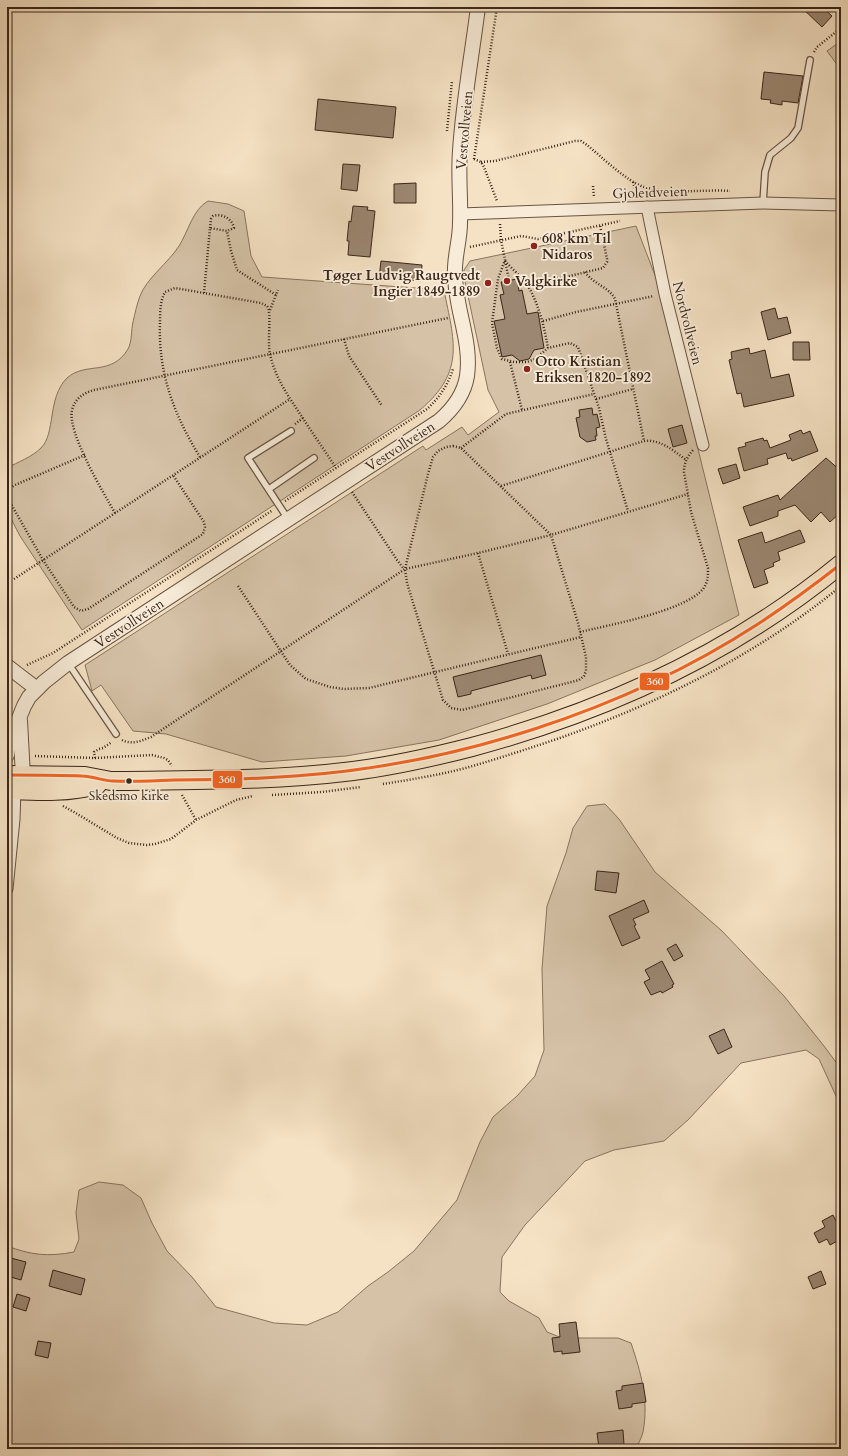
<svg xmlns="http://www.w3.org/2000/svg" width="848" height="1456" font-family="Cardo,serif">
<rect width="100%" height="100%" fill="#f5e2c4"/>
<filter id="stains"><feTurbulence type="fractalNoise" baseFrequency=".005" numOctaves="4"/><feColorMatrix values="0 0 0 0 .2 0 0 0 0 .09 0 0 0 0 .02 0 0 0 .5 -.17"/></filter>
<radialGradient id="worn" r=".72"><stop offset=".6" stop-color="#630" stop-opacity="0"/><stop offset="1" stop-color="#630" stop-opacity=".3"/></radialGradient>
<g fill="#d5c2a7" stroke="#887460">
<path d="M 841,41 L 841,70 L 827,51 Z"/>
<path d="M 208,201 L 228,204 L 244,211 L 251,256 L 262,277 L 444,290 C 454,341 466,371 420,410 L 82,630 L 20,536 L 7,511 L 7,468 C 18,462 32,457 41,448 C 56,433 47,398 67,378 C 86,361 111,377 128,349 C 132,342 131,330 133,322 C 135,313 137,304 140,296 C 146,279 169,262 179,246 C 188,232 193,209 208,201 Z"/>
<path d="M 636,226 L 663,296 L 699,453 L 739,615 L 655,660 L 547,704 L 439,740 L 346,756 L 262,762 L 166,734 L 133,731 L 101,685 L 92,691 L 85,665 L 423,446 L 426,450 L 462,427 L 468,435 L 499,412 L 488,390 L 464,277 L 464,270 L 470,261 Z"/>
<path d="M 605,804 L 619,819 L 655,872 L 722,931 L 784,996 L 824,1046 L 841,1069 L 841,1107 L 819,1059 L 806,1050 L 741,1063 L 688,1120 L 664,1141 L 614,1150 L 585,1161 L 525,1225 L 502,1257 L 500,1292 L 509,1301 L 539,1318 L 547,1332 L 562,1338 L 618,1338 L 631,1343 C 641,1373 649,1400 643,1432 C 642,1437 638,1444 636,1449 L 7,1449 L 7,1246 C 31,1255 48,1257 74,1252 L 79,1239 L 76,1213 L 79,1190 L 99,1182 L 123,1185 L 141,1198 L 152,1223 L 167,1251 L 192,1277 L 216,1307 L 274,1323 L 307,1325 L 338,1312 L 368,1286 L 388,1272 L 414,1251 L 457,1200 L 480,1142 L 493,1117 L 517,1096 L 535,1076 L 544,1050 L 542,969 L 547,906 L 566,853 L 573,828 L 587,806 Z"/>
</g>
<g fill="#9b8772" stroke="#3a2519">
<path d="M 801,7 L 822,7 L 832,16 L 822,27 Z"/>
<path d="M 764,72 L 803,76 L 798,103 L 782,101 L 782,105 L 770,103 L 771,100 L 761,99 Z"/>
<path d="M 318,99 L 396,107 L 393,138 L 315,130 Z"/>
<path d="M 343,164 L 360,165 L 357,191 L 341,189 Z"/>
<path d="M 416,183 L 416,203 L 394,203 L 394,184 Z"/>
<path d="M 353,206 L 368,207 L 367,210 L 375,211 L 370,257 L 348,255 L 349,241 L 347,241 L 349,221 L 351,222 Z"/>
<path d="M 381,261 L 422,265 L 421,281 L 379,278 Z"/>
<path d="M 517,279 L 519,291 L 522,290 L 527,314 L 538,312 L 544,348 L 534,350 L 529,359 L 520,361 L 512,355 L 502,357 L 494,321 L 505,319 L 500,295 L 504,294 L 501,282 Z"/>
<path d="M 775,308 L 778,319 L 787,317 L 791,333 L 768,340 L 761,312 Z"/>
<path d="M 793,342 L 809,342 L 810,360 L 793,360 Z"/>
<path d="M 749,348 L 750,354 L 765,350 L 771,378 L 789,374 L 794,396 L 744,407 L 741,393 L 737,394 L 729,360 L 732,359 L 731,352 Z"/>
<path d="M 592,408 L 593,415 L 597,414 L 600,427 L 596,428 L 597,436 L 595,436 L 596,440 L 587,442 L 580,437 L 576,418 L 580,417 L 579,410 Z"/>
<path d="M 682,425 L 687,443 L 673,447 L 668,429 Z"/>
<path d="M 801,430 L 803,434 L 810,431 L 818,451 L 792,461 L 791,458 L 788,459 L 786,453 L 767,459 L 768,464 L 744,471 L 738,448 L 746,446 L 745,443 L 763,438 L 764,441 L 767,440 L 770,448 L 791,440 L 789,435 Z"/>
<path d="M 826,458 L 841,471 L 841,512 L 830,522 L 821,512 L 811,522 L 795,505 L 778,511 L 778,516 L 750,526 L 743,507 L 778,495 L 780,500 Z"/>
<path d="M 736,464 L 740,478 L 723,484 L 718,469 Z"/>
<path d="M 800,530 L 805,542 L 778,552 L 780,560 L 773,563 L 774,566 L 764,570 L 768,583 L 754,588 L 738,540 L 762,532 L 765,543 Z"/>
<path d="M 541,655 L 546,675 L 532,679 L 531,675 L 505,682 L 471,691 L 471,694 L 458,697 L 453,677 Z"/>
<path d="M 597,871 L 619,873 L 616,893 L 595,890 Z"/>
<path d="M 644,900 L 649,912 L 633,919 L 636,925 L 634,926 L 640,938 L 622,946 L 609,916 Z"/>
<path d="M 676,944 L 683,956 L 674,961 L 667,949 Z"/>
<path d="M 662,961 L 674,984 L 672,985 L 673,987 L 662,993 L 661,991 L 651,995 L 644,982 L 650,979 L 645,970 Z"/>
<path d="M 724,1029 L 732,1047 L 718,1054 L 709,1036 Z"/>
<path d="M 833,1215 L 836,1221 L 841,1219 L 841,1239 L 830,1245 L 827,1239 L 819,1243 L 814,1233 L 825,1227 L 822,1221 Z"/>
<path d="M 7,1257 L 26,1262 L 21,1280 L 7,1276 Z"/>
<path d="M 53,1270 L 85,1279 L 81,1295 L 49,1286 Z"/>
<path d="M 821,1271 L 826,1284 L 813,1289 L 808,1277 Z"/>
<path d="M 17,1294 L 30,1298 L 26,1311 L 13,1307 Z"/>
<path d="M 576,1322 L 580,1352 L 562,1354 L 562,1351 L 554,1352 L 552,1338 L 560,1337 L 559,1324 Z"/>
<path d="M 38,1341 L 51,1343 L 48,1358 L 35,1355 Z"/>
<path d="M 643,1383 L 646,1402 L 632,1404 L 632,1407 L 619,1409 L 616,1391 L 622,1390 L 622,1386 Z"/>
<path d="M 623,1430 L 624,1445 L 599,1448 L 597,1433 Z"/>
</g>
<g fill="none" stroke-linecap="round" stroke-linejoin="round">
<defs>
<g id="service">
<path d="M 763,203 L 765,172 L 770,155 L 791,138 L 798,128 L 810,60"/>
<path d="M 269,489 L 314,458"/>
<path d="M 288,519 L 248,458 L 291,431"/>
<path d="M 68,663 L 116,734"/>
</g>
<g id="minor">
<path d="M 647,207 L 665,294 L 703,445"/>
<path d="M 460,214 L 763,203 L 841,205"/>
<path d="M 7,889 L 14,819 L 15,790"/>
</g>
<g id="tertiary">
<path d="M 7,666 L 37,689"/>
<path d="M 7,755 L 9,743 L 24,706 L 29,697 L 44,682 L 68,663 L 439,421 C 453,409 464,395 467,376 C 472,341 455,309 455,274 C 454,257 460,241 460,223 C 461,199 458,175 460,151 C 463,103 472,55 478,7"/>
<path d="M 19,784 L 23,776 L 20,721"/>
</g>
<g id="trunk">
<path d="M 7,775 L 85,776 L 111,781 C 192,780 273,781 353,771 C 393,766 433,757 472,747 C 606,711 734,652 841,564"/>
<path d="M 7,790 C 36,791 68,793 97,785"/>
</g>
</defs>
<use href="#service" stroke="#695444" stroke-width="8"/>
<use href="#minor" stroke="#695444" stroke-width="13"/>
<use href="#tertiary" stroke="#695444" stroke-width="16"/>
<use href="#trunk" stroke="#3a2519" stroke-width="20"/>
<g stroke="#3a2519" stroke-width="2.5" stroke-dasharray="1 2" stroke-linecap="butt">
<path d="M 814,52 L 817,47 L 841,28"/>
<path d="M 447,131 L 452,81"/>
<path d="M 474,159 L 497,7"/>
<path d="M 474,159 L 481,162 L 484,167 L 497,201"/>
<path d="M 481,162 L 495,161 L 575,141 L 581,141 L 587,145 C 602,157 626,181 644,187 C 670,195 703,189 730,191"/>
<path d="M 633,182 L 637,197"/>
<path d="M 593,186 L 594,197"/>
<path d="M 500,224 L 501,240 L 505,260 L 498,279 L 492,323 L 497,348 L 502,359 L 514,362 L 527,362 L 535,359 L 548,348 L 570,343 L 578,347 L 599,408 L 606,439 L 628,511"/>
<path d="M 210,228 L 211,219 L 213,216 C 223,213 232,219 234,228 L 227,231"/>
<path d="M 470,247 L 521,236 L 538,239 L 620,221"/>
<path d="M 505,261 C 512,269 522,277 528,286 C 539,305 544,326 548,348"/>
<path d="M 505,261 L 509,280"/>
<path d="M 585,272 C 593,284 609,287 615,299 L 644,441"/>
<path d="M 528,286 L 603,268 L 607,262 L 607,259 L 600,225"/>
<path d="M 204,293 L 210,228 L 227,231 L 231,251 L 237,270 L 276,295"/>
<path d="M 270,310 L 278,290"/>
<path d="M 543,321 L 576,312 L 654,296"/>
<path d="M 344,339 L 349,356 L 382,406"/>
<path d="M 510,362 L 522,410"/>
<path d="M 596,399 L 633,389"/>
<path d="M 295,424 L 303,418"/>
<path d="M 453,446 L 461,448 L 551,535 L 578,623 L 586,657 L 586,671 L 584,676 L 579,680 L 462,710 L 451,708 L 443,700 L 407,583 L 405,569 L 428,474 L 433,457 L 438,451 L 446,447 Z"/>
<path d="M 461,448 L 506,414 L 594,394"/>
<path d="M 85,455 L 15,485 C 7,489 8,496 11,504 L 43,560 L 74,607 L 81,611 L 88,609 L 203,534 L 205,527 L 204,522 L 173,475"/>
<path d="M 200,457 C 174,415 158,373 160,323 C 160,313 160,301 165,292 L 175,288 L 261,303 L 267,306 C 272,312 267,343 270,354 C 275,378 289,397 302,417 C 313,434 325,451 336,468"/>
<path d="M 501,486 L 644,441 C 660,439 673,450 686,460"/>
<path d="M 352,492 L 397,560 L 404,569"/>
<path d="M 285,501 L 427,409 C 439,398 448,385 453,369"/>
<path d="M 115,513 C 103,492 67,432 72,410 C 75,399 83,393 94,390 L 448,318"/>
<path d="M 478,553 L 508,654"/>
<path d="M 14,579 L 290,399"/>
<path d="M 238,586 L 290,665 L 299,673 L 306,679 L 330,687 L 344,689 L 369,688 L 581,637"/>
<path d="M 580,632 C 609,625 685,611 703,589 C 708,582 708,576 708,568 L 691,512 L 684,472 C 684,463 687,457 693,450"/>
<path d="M 27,665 L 53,653 L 273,510"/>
<path d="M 122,740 C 132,745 141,741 151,737 L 405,569 L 478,553 L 551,535 L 688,494"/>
<path d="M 35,756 L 95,758 L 152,755 L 164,758 L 168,760 L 172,766"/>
<path d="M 95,758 L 94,752 L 99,749 L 103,748 L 112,742"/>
<path d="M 383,784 C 414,779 446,774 476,765 C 503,757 530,748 557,739 C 659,703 757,655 841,586"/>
<path d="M 182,795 L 196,820"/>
<path d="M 272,795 L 322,792 L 361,787"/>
<path d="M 63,806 L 74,812 L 117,838 L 129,843 L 147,845 L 155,844 L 171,839 L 196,820 L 236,800 L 253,796"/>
</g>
<use href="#service" stroke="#f8ecd9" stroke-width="5.5"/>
<use href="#minor" stroke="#f8ecd9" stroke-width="11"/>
<use href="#tertiary" stroke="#f8ecd9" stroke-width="14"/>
<use href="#trunk" stroke="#f5e2c4" stroke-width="18"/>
<defs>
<path id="bus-1" d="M 7,775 C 32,775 57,775 82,776 C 93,776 103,781 113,781 C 134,782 155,781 175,780 C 215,780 255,779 295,776 C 454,765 624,711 758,624 C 787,605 814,585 841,564"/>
</defs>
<use href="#bus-1" stroke="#f8ecd9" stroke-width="6"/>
<use href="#bus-1" stroke="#f26522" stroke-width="3"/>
</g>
<g fill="#8f2418" stroke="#f8ecd9" stroke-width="1.5">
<circle cx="534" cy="246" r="4"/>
<circle cx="507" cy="281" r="4"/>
<circle cx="488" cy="283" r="4"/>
<circle cx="527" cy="369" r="4"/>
</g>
<circle fill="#3a2519" stroke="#f8ecd9" stroke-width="1.5" cx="129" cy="781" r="3.5"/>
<g text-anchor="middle" stroke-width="3.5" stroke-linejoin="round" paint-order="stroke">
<g font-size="13" fill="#3a2519" stroke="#f8ecd9">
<text x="129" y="800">Skedsmo kirke</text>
</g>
<g font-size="14" fill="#3a2519" stroke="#f8ecd9">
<text transform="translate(464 130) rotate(-85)" y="5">Vestvollveien</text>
<text transform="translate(650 192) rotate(-2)" y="5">Gjoleidveien</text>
<text transform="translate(688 323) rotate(76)" y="5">Nordvollveien</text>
<text transform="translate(400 446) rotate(-33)" y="5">Vestvollveien</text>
<text transform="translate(129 623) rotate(-33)" y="5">Vestvollveien</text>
</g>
<g font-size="14" font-weight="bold" fill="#3a2519" stroke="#f8ecd9" text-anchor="start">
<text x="542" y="243">608 km Til<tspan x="542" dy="16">Nidaros</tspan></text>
<text x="480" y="280" text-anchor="end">Tøger Ludvig Raugtvedt<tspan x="480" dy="16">Ingier 1849-1889</tspan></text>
<text x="515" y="286">Valgkirke</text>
<text x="535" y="366">Otto Kristian<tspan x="535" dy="16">Eriksen 1820-1892</tspan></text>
</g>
</g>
<g stroke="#f8ecd9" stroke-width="1.5">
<rect x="639" y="672" width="31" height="19" rx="4" fill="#f26522"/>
<rect x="212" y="770" width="31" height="19" rx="4" fill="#f26522"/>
</g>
<g font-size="11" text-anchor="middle" font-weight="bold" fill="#fff">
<text x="655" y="685">360</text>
<text x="227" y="783">360</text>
</g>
<rect width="848" height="1456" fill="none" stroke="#f5e2c4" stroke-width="24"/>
<rect x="8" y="8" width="832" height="1440" fill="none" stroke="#3a2519" stroke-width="2"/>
<rect x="12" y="12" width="824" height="1432" fill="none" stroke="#3a2519"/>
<rect width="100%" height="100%" filter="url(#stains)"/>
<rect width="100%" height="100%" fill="url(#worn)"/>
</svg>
